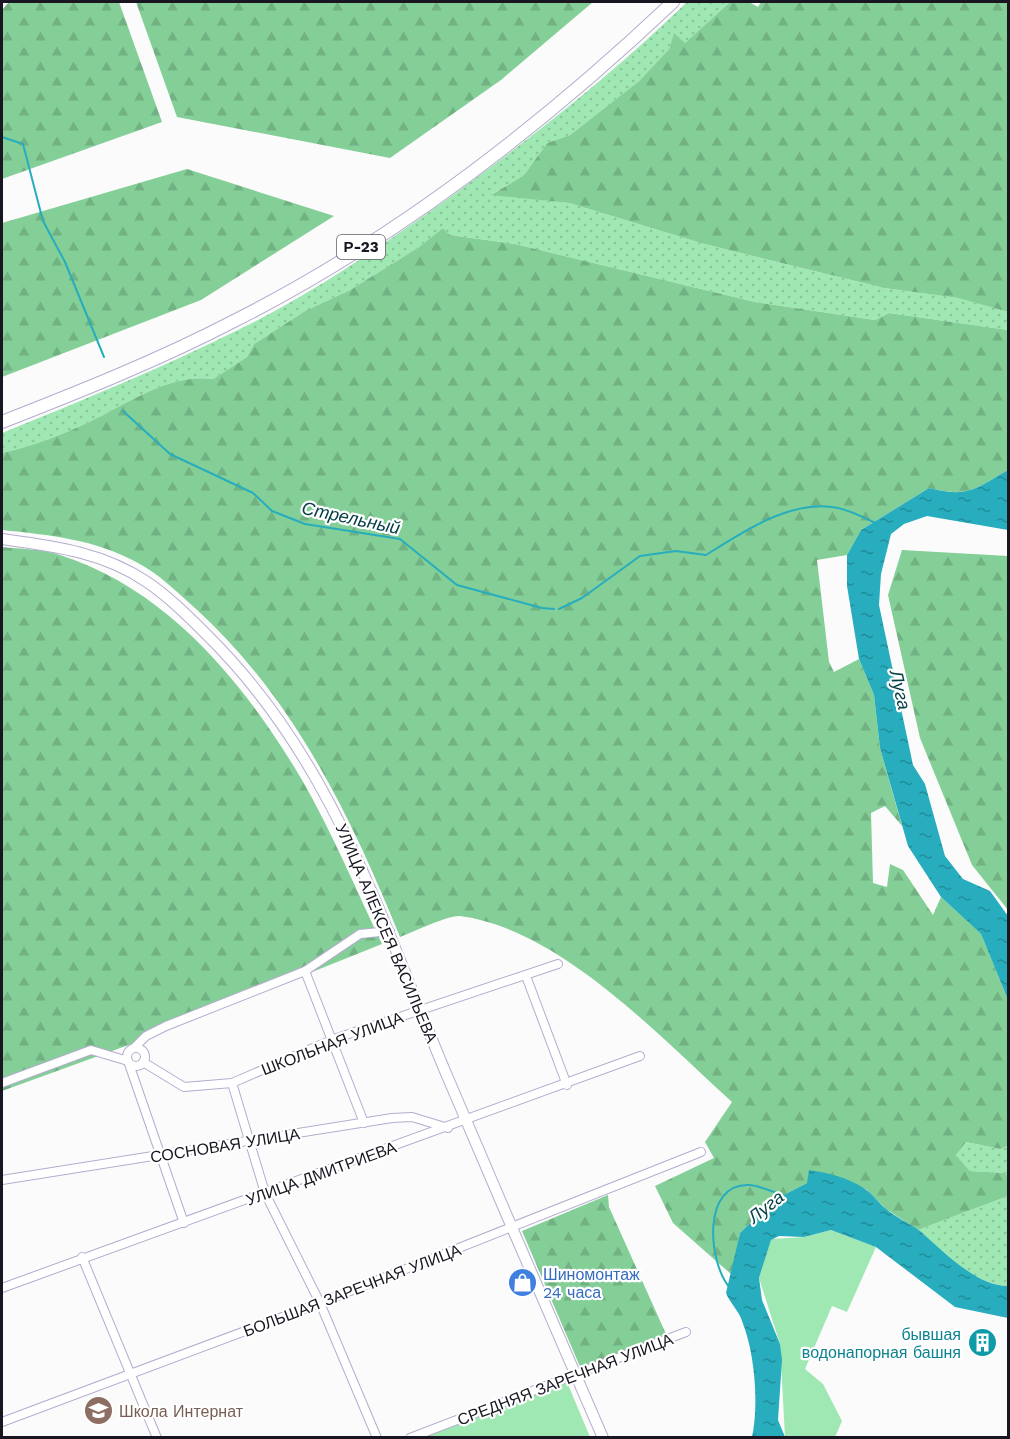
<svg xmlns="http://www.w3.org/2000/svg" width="1010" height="1439" font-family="'Work Sans',sans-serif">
<defs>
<pattern id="grass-dots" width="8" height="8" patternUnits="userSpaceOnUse" patternTransform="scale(1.5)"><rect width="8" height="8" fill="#a0e8b3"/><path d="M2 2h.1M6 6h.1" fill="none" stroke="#89c69a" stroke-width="1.8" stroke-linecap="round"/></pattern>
<pattern id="forest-firs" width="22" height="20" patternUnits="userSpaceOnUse" patternTransform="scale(1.5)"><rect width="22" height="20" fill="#83cf97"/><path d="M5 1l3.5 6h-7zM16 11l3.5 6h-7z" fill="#71b182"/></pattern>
<pattern id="water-ripples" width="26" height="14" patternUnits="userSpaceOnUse" patternTransform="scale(1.5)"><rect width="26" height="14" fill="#27adbd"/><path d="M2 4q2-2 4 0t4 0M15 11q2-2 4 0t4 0" fill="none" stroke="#218c99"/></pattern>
</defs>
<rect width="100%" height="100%" fill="#fbfbfb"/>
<g fill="url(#grass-dots)">
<path d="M 687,2 L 730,2 L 684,44 L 674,34 L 669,49 L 639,81 L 570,135 L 547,143 L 524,175 L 492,194 L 569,203 L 704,244 L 884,288 L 959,298 L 1008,312 L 1008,330 L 889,313 L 875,320 L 755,302 L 515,244 L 450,235 L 443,228 L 419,247 L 350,290 L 305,311 L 254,344 L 247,357 L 213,379 C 169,373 127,404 89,422 C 60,436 32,446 2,453 L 2,433 C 83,400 164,367 242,328 C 317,291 386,243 453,195 C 535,135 614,73 687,2 Z"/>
<path d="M 966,1142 L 1000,1149 L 1008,1146 L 1008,1176 L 1005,1173 L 970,1171 L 956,1155 Z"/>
<path d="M 1008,1196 L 1008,1286 C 977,1286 940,1251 918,1230 Z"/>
</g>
<g fill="url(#forest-firs)">
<path d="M 9,2 L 119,2 L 162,122 L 2,179 L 2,10 Z"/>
<path d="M 136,2 L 593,2 L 501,80 L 390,158 L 177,117 Z"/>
<path d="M 730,2 L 749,2 L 758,7 L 761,2 L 1008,2 L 1008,312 L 958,298 L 884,288 L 704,244 L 569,203 L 491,195 L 524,175 L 547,143 L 570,135 L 639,81 L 669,49 L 674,33 L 685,43 Z"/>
<path d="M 187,169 L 334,216 L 201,300 L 2,377 L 2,223 Z"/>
<path d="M 443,228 L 450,235 L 515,244 L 755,302 L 875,320 L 889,313 L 1008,330 L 1008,470 C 975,489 968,498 929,488 L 861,530 L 847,555 L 817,560 L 829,662 L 834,672 L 859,659 L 874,695 L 880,748 L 902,826 L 885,806 L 871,813 L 873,883 L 887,887 L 890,864 L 903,870 L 933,915 L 941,897 L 981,934 L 1008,1000 L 1008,1146 L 1000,1149 L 966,1142 L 956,1155 L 970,1171 L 1005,1173 L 1008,1176 L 1008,1196 L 918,1230 L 886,1209 L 866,1189 L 807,1183 L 772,1201 L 740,1233 L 732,1275 L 673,1223 L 655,1186 L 714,1158 L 705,1142 L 732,1102 C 660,1037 560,929 460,916 C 448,915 413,932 400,937 C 351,816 293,697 195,608 C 177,592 159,574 138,563 C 95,539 49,535 2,530 L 2,453 C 32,446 60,436 89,422 C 127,404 169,373 213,379 L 247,357 L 254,344 L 305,311 L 350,290 L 419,247 Z"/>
<path d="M 2,547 C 20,549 42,549 60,555 C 168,589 246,685 302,780 C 332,832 356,890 382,944 L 145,1039 L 2,1091 Z"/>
<path d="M 902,550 L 1008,556 L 1008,910 L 972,865 L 920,738 L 888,595 Z"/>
<path d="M 608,1195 L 609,1207 L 666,1334 L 581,1369 L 522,1231 Z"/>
</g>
<g fill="#a0e8b3">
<path d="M 831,1230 L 876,1247 L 847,1312 L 832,1306 L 805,1369 L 823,1384 L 842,1421 L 835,1437 L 785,1437 L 780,1344 L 759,1278 L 771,1239 L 804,1237 Z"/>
<path d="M 567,1382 L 590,1437 L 419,1438 Z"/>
</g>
<g fill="url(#water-ripples)">
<path d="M 1008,470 L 1008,530 L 927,516 L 904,524 L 891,534 L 881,574 L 879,605 L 913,765 L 925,784 L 945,856 L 963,879 L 990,891 L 1008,916 L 1008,1000 L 981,934 L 941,897 L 908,846 L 880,748 L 874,695 L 859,659 L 847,586 L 847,555 L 861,530 L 929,488 C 968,498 975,489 1008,470 Z"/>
<path d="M 809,1170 C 829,1173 847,1177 865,1189 C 873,1194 878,1202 885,1208 C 895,1217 909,1223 920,1231 C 943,1251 976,1286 1008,1286 L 1008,1318 L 955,1307 L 876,1247 L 831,1230 L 804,1237 L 779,1236 L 771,1240 L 759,1278 L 762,1300 L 780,1344 L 782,1360 L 778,1420 L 785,1437 L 752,1437 C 759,1405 755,1353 742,1321 C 739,1311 730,1303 726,1293 L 740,1233 L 772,1201 L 807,1183 Z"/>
</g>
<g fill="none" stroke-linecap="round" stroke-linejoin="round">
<g stroke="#27adbd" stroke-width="2">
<path d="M 2,137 L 23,144 L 43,221 L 65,262 L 104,357"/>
<path d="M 123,411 L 170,454 L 253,493 L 272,511 L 305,524 L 400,539 L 457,585 L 542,608 L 554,609"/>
<path d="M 559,609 L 582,598 L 640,556 L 676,551 L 706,555 C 741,533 788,501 832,507 C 846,508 862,517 876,523"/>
<path d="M 730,1288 C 708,1263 701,1182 750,1185 C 761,1186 775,1193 786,1196"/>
</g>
<defs>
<g id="minor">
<path d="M 305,971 L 364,1123"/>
<path d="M 526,976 L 567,1085"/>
<path d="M 135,1047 L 146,1036 L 166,1026 L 305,971 L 360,934 L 390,931"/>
<circle cx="136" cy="1057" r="9"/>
<path d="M 143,1062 L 184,1087 L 232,1083 L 334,1039 L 558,964"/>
<path d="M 2,1083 L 91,1050 L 128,1061 L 184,1223"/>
<path d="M 232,1083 L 265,1193 L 320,1303 L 377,1438"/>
<path d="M 2,1180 L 392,1118 L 412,1117 L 448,1128"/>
<path d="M 82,1257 L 157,1438"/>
<path d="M 2,1288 L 640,1056"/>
<path d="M 2,1422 L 320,1303 L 701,1152"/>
<path d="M 410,1438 L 686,1332"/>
</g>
<path id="major" d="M 2,539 C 53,546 103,552 147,582 C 169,597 188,616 207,635 C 332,758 379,914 445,1071 C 497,1194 550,1315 603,1438"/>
<path id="highway" d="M 2,422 C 81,391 159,360 234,321 C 395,240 543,125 673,2"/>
</defs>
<use href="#minor" stroke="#b4adce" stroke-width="10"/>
<use href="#major" stroke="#b4adce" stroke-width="12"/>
<use href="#highway" stroke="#b4adce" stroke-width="14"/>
<use href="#minor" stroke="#fff" stroke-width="8"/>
<use href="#major" stroke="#fff" stroke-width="10"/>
<use href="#highway" stroke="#fff" stroke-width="12"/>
</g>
<defs>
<symbol id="shop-disc" viewBox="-11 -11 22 22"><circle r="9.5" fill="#3f7fe0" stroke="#fff"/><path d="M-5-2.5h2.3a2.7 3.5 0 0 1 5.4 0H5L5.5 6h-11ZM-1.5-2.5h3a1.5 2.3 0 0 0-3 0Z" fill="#fff"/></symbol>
<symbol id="building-disc" viewBox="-11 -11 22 22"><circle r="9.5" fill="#0f9aa8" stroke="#fff"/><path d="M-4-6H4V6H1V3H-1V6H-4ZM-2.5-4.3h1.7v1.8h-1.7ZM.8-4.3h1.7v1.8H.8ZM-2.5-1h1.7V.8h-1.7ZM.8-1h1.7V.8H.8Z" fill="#fff"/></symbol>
<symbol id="school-disc" viewBox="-11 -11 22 22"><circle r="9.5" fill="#8d6e63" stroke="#fff"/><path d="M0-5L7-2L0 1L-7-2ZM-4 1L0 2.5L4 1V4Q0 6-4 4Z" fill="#fff"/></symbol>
</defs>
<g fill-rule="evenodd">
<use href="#shop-disc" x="506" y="1266" width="33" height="33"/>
<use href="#building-disc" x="966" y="1326" width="33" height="33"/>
<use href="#school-disc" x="82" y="1394" width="33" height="33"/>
</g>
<g text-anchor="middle" stroke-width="4.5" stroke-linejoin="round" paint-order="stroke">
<rect fill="#fff" stroke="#5e5c64" stroke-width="1.5" x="337" y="235" width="48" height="24" rx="4.5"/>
<g font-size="15" font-weight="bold" fill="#191622">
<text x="361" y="252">Р-23</text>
</g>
<g font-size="16" fill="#191622" stroke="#fff">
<text transform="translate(387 933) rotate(67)" y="6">УЛИЦА АЛЕКСЕЯ ВАСИЛЬЕВА</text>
<text transform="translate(332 1043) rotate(-21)" y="6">ШКОЛЬНАЯ УЛИЦА</text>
<text transform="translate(225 1145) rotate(-9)" y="6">СОСНОВАЯ УЛИЦА</text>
<text transform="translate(321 1173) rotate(-20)" y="6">УЛИЦА ДМИТРИЕВА</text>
<text transform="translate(352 1290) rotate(-21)" y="6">БОЛЬШАЯ ЗАРЕЧНАЯ УЛИЦА</text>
<text transform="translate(565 1379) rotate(-21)" y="6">СРЕДНЯЯ ЗАРЕЧНАЯ УЛИЦА</text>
</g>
<g font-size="16" fill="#366cbe" stroke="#fff" text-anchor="start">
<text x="543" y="1280">Шиномонтаж<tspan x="543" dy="18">24 часа</tspan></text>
</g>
<g font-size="16" fill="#0d838f" stroke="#fff" text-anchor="end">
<text x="961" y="1340">бывшая<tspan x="961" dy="18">водонапорная башня</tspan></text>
</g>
<g font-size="16" fill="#785e54" stroke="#fff" text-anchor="start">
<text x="119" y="1417">Школа Интернат</text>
</g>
<g font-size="18" font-style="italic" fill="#054047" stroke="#fff">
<text transform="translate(351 518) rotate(12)" y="6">Стрельный</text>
<text transform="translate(900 690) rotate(77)" y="6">Луга</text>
<text transform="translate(766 1207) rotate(-38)" y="6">Луга</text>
</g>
</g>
<rect width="1010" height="1439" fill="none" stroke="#191622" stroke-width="6"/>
</svg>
